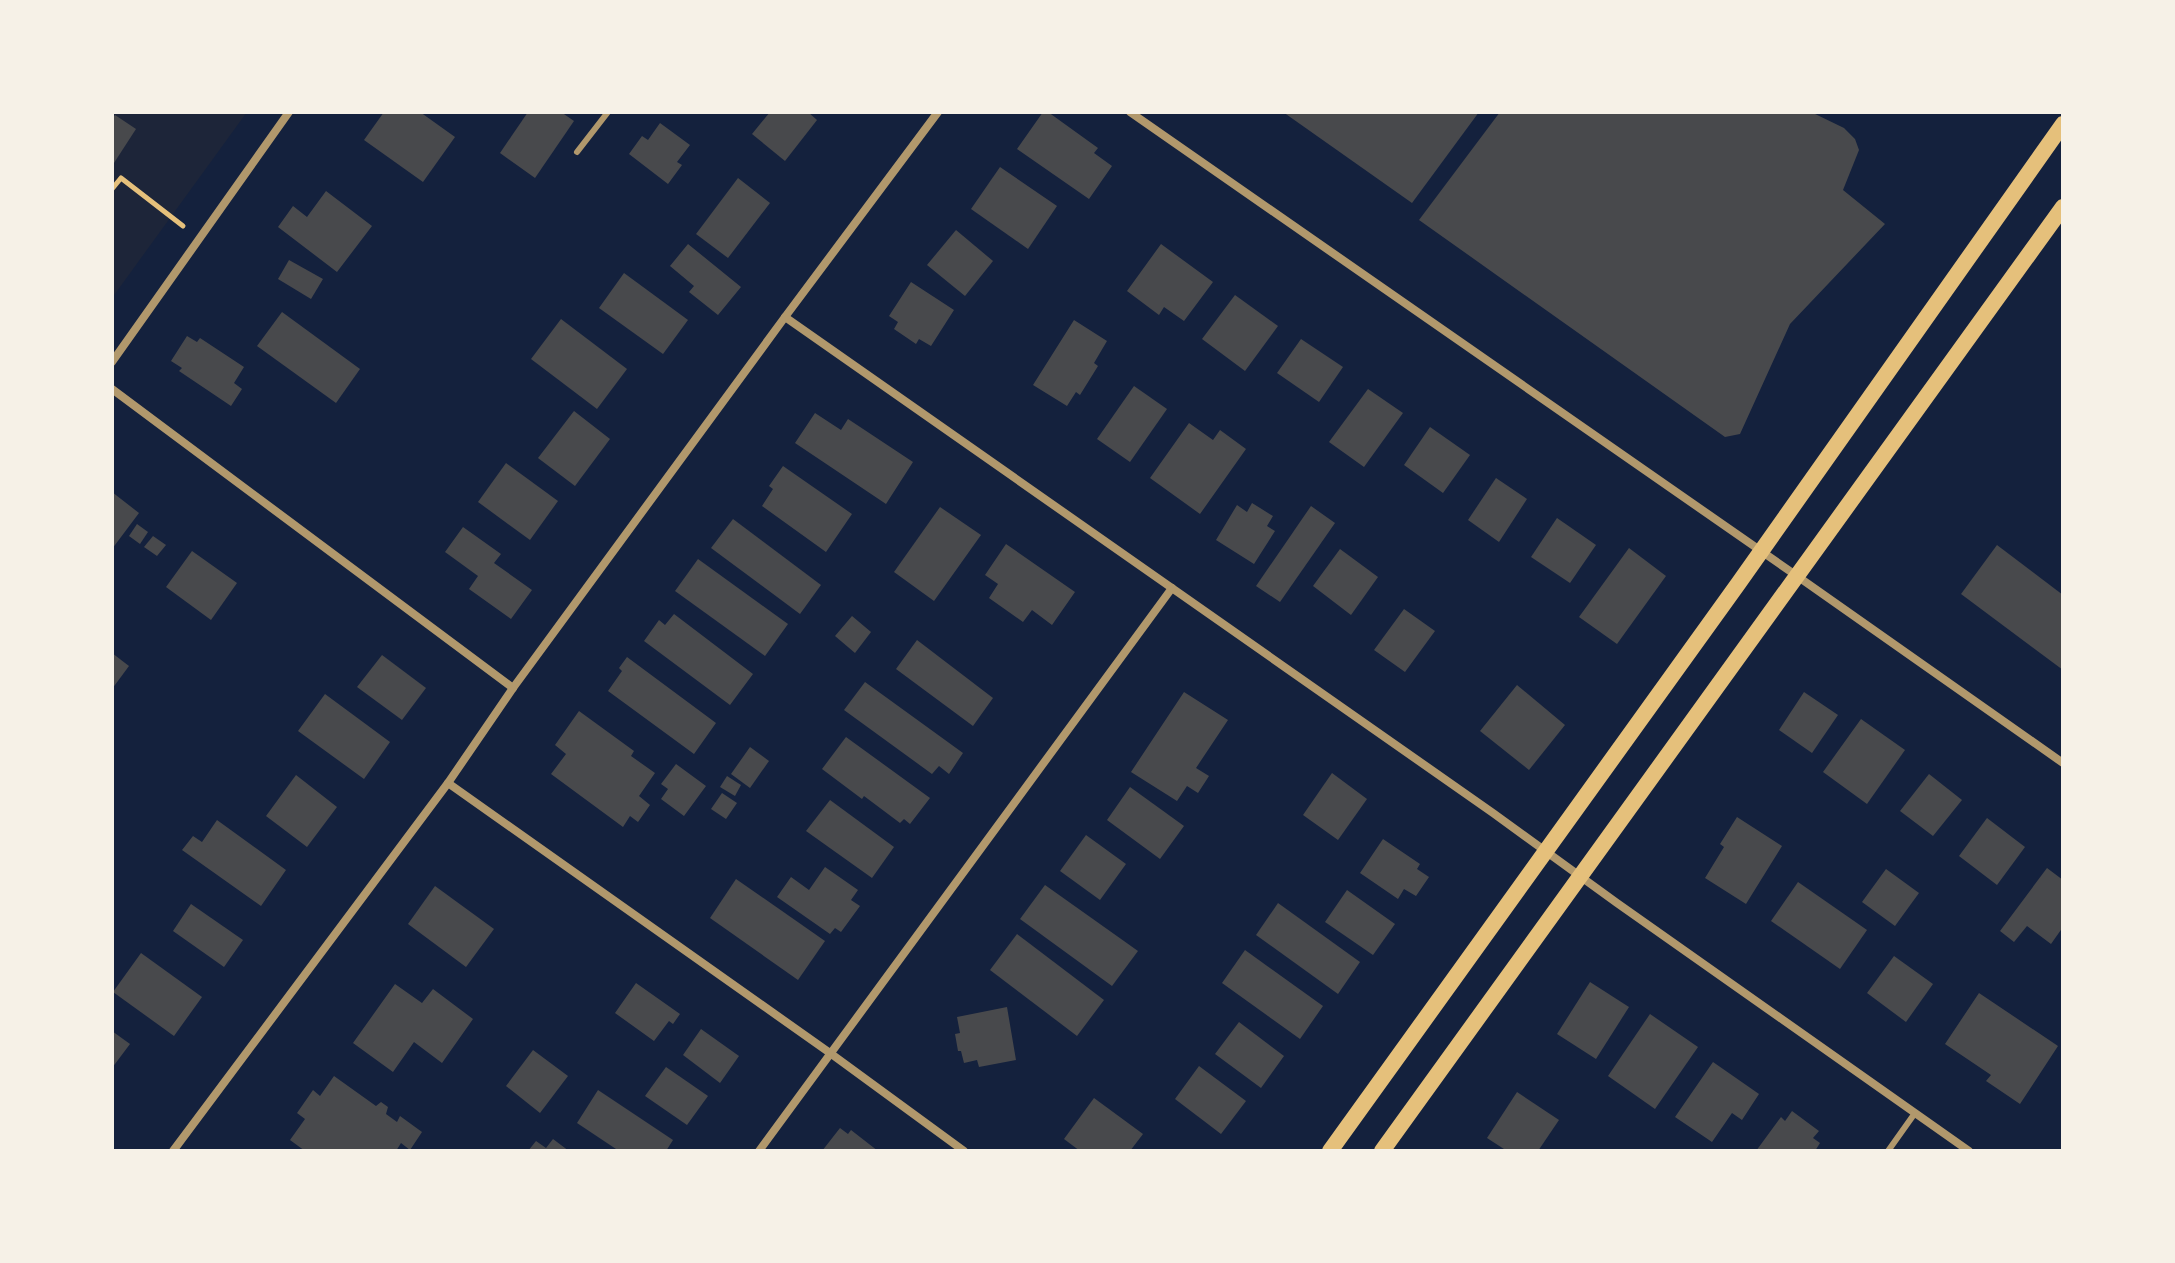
<svg xmlns="http://www.w3.org/2000/svg" width="2175" height="1263" font-family="'Public Sans',sans-serif">
<rect width="100%" height="100%" fill="#14213d"/>
<path fill="#1d2539" d="M 112,112 L 247,112 L 112,298 Z"/>
<g fill="#48494c">
<path d="M 384,112 L 420,112 L 455,137 L 423,182 L 364,140 Z"/>
<path d="M 528,112 L 561,112 L 574,121 L 535,178 L 500,153 Z"/>
<path d="M 770,112 L 808,112 L 817,120 L 785,161 L 752,134 Z"/>
<path d="M 1043,112 L 1048,112 L 1098,148 L 1094,153 L 1112,166 L 1089,199 L 1017,149 Z"/>
<path d="M 1283,112 L 1479,112 L 1412,203 Z"/>
<path d="M 1500,112 L 1811,112 L 1844,128 L 1855,139 L 1859,150 L 1843,190 L 1885,224 L 1790,324 L 1740,434 L 1725,437 L 1419,220 Z"/>
<path d="M 115,115 L 136,129 L 112,166 L 112,119 Z"/>
<path d="M 660,123 L 690,145 L 677,162 L 682,165 L 668,184 L 629,154 L 642,136 L 648,140 Z"/>
<path d="M 1000,167 L 1057,206 L 1028,249 L 971,209 Z"/>
<path d="M 738,178 L 770,203 L 728,258 L 696,234 Z"/>
<path d="M 326,191 L 372,226 L 337,272 L 278,227 L 293,206 L 307,217 Z"/>
<path d="M 956,230 L 993,261 L 965,296 L 927,265 Z"/>
<path d="M 688,244 L 741,287 L 718,315 L 689,292 L 694,286 L 670,266 Z"/>
<path d="M 1161,244 L 1213,282 L 1184,321 L 1164,307 L 1159,315 L 1127,291 Z"/>
<path d="M 289,260 L 323,279 L 311,299 L 278,279 Z"/>
<path d="M 624,273 L 688,320 L 663,354 L 599,308 Z"/>
<path d="M 911,282 L 954,310 L 931,346 L 919,339 L 916,344 L 894,329 L 898,322 L 889,316 Z"/>
<path d="M 1235,295 L 1278,326 L 1245,371 L 1202,339 Z"/>
<path d="M 282,312 L 360,369 L 336,403 L 257,346 Z"/>
<path d="M 561,319 L 627,369 L 597,409 L 531,359 Z"/>
<path d="M 1074,320 L 1107,341 L 1094,363 L 1098,366 L 1080,395 L 1076,392 L 1067,406 L 1033,385 Z"/>
<path d="M 187,336 L 197,342 L 200,338 L 244,367 L 234,383 L 242,389 L 231,406 L 179,371 L 182,368 L 171,361 Z"/>
<path d="M 1301,339 L 1343,367 L 1319,402 L 1277,373 Z"/>
<path d="M 1134,386 L 1167,409 L 1130,462 L 1097,439 Z"/>
<path d="M 1368,389 L 1403,413 L 1364,467 L 1329,442 Z"/>
<path d="M 574,411 L 610,439 L 575,486 L 538,458 Z"/>
<path d="M 815,413 L 841,430 L 848,419 L 913,462 L 886,504 L 795,443 Z"/>
<path d="M 1189,423 L 1213,440 L 1220,430 L 1246,449 L 1200,514 L 1150,478 Z"/>
<path d="M 1430,427 L 1470,455 L 1443,493 L 1404,465 Z"/>
<path d="M 506,463 L 558,501 L 530,540 L 478,502 Z"/>
<path d="M 783,466 L 852,514 L 826,552 L 762,506 L 773,489 L 769,486 Z"/>
<path d="M 1496,478 L 1527,499 L 1499,542 L 1468,520 Z"/>
<path d="M 112,492 L 139,513 L 112,549 Z"/>
<path d="M 1252,503 L 1273,516 L 1267,526 L 1275,531 L 1254,564 L 1216,540 L 1237,505 L 1247,512 Z"/>
<path d="M 1311,506 L 1335,523 L 1280,602 L 1256,586 Z"/>
<path d="M 940,507 L 981,535 L 934,601 L 894,572 Z"/>
<path d="M 1557,518 L 1596,545 L 1570,583 L 1531,557 Z"/>
<path d="M 733,519 L 821,585 L 800,614 L 711,548 Z"/>
<path d="M 137,524 L 148,532 L 140,544 L 129,536 Z"/>
<path d="M 463,527 L 501,554 L 494,563 L 532,590 L 511,619 L 469,589 L 478,576 L 445,552 Z"/>
<path d="M 153,536 L 166,545 L 157,556 L 144,547 Z"/>
<path d="M 1006,544 L 1075,592 L 1052,625 L 1032,610 L 1023,622 L 989,598 L 998,584 L 985,575 Z"/>
<path d="M 1997,545 L 2063,595 L 2063,670 L 1961,594 Z"/>
<path d="M 1629,548 L 1666,576 L 1617,644 L 1579,617 Z"/>
<path d="M 1340,549 L 1378,577 L 1351,615 L 1313,586 Z"/>
<path d="M 192,551 L 237,583 L 211,620 L 166,587 Z"/>
<path d="M 698,559 L 788,624 L 765,656 L 675,591 Z"/>
<path d="M 1404,609 L 1435,631 L 1405,672 L 1374,650 Z"/>
<path d="M 674,614 L 753,674 L 730,705 L 644,641 L 659,620 L 665,625 Z"/>
<path d="M 852,616 L 871,632 L 855,653 L 835,636 Z"/>
<path d="M 917,640 L 993,698 L 973,726 L 896,669 Z"/>
<path d="M 112,653 L 129,666 L 112,689 Z"/>
<path d="M 382,655 L 426,688 L 402,720 L 357,687 Z"/>
<path d="M 627,657 L 716,723 L 694,754 L 608,691 L 622,671 L 619,668 Z"/>
<path d="M 865,682 L 963,753 L 949,774 L 939,766 L 932,774 L 844,710 Z"/>
<path d="M 1517,685 L 1565,725 L 1529,770 L 1480,731 Z"/>
<path d="M 1184,692 L 1228,720 L 1196,768 L 1209,776 L 1198,793 L 1187,786 L 1177,801 L 1131,772 Z"/>
<path d="M 1804,692 L 1838,715 L 1812,753 L 1779,730 Z"/>
<path d="M 325,694 L 390,742 L 364,779 L 298,731 Z"/>
<path d="M 579,711 L 634,751 L 631,756 L 655,773 L 639,796 L 650,805 L 638,822 L 630,816 L 623,827 L 551,774 L 566,754 L 555,745 Z"/>
<path d="M 1861,719 L 1905,750 L 1867,804 L 1823,772 Z"/>
<path d="M 846,737 L 930,798 L 910,824 L 904,819 L 900,823 L 864,796 L 862,799 L 822,769 Z"/>
<path d="M 750,747 L 769,761 L 750,788 L 731,774 Z"/>
<path d="M 676,764 L 706,786 L 684,816 L 661,799 L 668,789 L 661,784 Z"/>
<path d="M 1332,773 L 1367,799 L 1338,840 L 1303,815 Z"/>
<path d="M 1929,774 L 1962,800 L 1933,836 L 1900,811 Z"/>
<path d="M 296,775 L 337,807 L 307,847 L 266,816 Z"/>
<path d="M 727,776 L 741,785 L 735,796 L 720,787 Z"/>
<path d="M 1130,787 L 1184,826 L 1160,859 L 1107,820 Z"/>
<path d="M 722,793 L 737,803 L 726,819 L 711,809 Z"/>
<path d="M 830,800 L 894,847 L 872,878 L 806,831 Z"/>
<path d="M 1737,817 L 1782,846 L 1746,904 L 1705,878 L 1724,847 L 1720,844 Z"/>
<path d="M 1987,818 L 2025,847 L 1997,885 L 1959,856 Z"/>
<path d="M 217,820 L 286,870 L 261,906 L 182,850 L 193,836 L 202,842 Z"/>
<path d="M 1086,835 L 1126,864 L 1100,900 L 1060,871 Z"/>
<path d="M 1383,839 L 1420,864 L 1417,869 L 1429,877 L 1416,896 L 1404,889 L 1398,899 L 1360,873 Z"/>
<path d="M 825,867 L 858,890 L 851,900 L 860,906 L 841,932 L 835,928 L 830,934 L 777,897 L 791,877 L 809,890 Z"/>
<path d="M 2047,868 L 2063,880 L 2063,927 L 2051,944 L 2027,926 L 2014,942 L 2000,931 Z"/>
<path d="M 1886,869 L 1919,893 L 1895,926 L 1862,902 Z"/>
<path d="M 736,879 L 825,941 L 798,980 L 710,918 Z"/>
<path d="M 1798,882 L 1867,930 L 1840,969 L 1771,921 Z"/>
<path d="M 1045,885 L 1138,951 L 1112,986 L 1020,919 Z"/>
<path d="M 435,886 L 494,929 L 466,967 L 408,924 Z"/>
<path d="M 1347,890 L 1395,924 L 1373,955 L 1325,922 Z"/>
<path d="M 1278,903 L 1360,962 L 1338,994 L 1256,935 Z"/>
<path d="M 191,904 L 243,940 L 224,967 L 173,931 Z"/>
<path d="M 1017,934 L 1104,1000 L 1077,1036 L 990,970 Z"/>
<path d="M 1245,950 L 1323,1006 L 1300,1039 L 1222,983 Z"/>
<path d="M 141,953 L 202,997 L 174,1036 L 113,992 Z"/>
<path d="M 1894,956 L 1933,984 L 1906,1022 L 1867,993 Z"/>
<path d="M 1590,982 L 1629,1007 L 1596,1059 L 1557,1034 Z"/>
<path d="M 636,983 L 680,1014 L 673,1024 L 669,1021 L 654,1041 L 615,1013 Z"/>
<path d="M 395,984 L 422,1003 L 433,989 L 473,1019 L 442,1063 L 414,1042 L 393,1072 L 353,1043 Z"/>
<path d="M 1979,993 L 2058,1046 L 2020,1104 L 1986,1081 L 1991,1075 L 1945,1044 Z"/>
<path d="M 1007,1007 L 1016,1060 L 979,1067 L 977,1060 L 964,1063 L 961,1051 L 958,1051 L 955,1034 L 960,1033 L 957,1017 Z"/>
<path d="M 1650,1014 L 1698,1047 L 1655,1109 L 1608,1076 Z"/>
<path d="M 1239,1022 L 1284,1056 L 1261,1088 L 1215,1054 Z"/>
<path d="M 701,1029 L 739,1056 L 720,1083 L 683,1055 Z"/>
<path d="M 112,1031 L 130,1044 L 112,1068 Z"/>
<path d="M 533,1050 L 568,1076 L 540,1113 L 506,1086 Z"/>
<path d="M 1713,1062 L 1759,1094 L 1742,1120 L 1732,1113 L 1712,1142 L 1675,1117 Z"/>
<path d="M 1199,1066 L 1246,1101 L 1221,1134 L 1175,1099 Z"/>
<path d="M 666,1067 L 708,1096 L 687,1125 L 645,1096 Z"/>
<path d="M 334,1076 L 376,1106 L 381,1102 L 388,1107 L 386,1114 L 397,1122 L 400,1116 L 422,1132 L 410,1150 L 401,1143 L 396,1151 L 305,1151 L 290,1140 L 305,1119 L 297,1113 L 313,1090 L 320,1096 Z"/>
<path d="M 598,1090 L 673,1140 L 666,1151 L 619,1151 L 577,1123 Z"/>
<path d="M 1517,1092 L 1559,1120 L 1538,1151 L 1507,1151 L 1487,1138 Z"/>
<path d="M 1094,1098 L 1143,1134 L 1130,1151 L 1080,1151 L 1064,1139 Z"/>
<path d="M 1792,1111 L 1819,1131 L 1813,1138 L 1820,1143 L 1815,1151 L 1756,1151 L 1781,1117 L 1785,1121 Z"/>
<path d="M 840,1128 L 848,1134 L 851,1130 L 878,1151 L 822,1151 Z"/>
<path d="M 553,1139 L 569,1151 L 528,1151 L 536,1141 L 546,1148 Z"/>
</g>
<g fill="none" stroke-linecap="round" stroke-linejoin="round">
<path stroke="#e5c07b" stroke-width="5" d="M 112,189 L 121,178 L 183,226"/>
<g stroke="#b1986c" stroke-width="6">
<path d="M 577,152 L 608,112"/>
<path d="M 1888,1151 L 1915,1113"/>
</g>
<g stroke="#b1986c" stroke-width="8">
<path d="M 1130,112 L 1797,576 L 2063,763"/>
<path d="M 785,317 L 1493,813 L 1617,903 L 1969,1151"/>
<path d="M 112,362 L 289,112"/>
<path d="M 112,389 L 513,688"/>
<path d="M 448,783 L 830,1053 L 964,1151"/>
<path d="M 173,1151 L 448,783 L 513,688 L 785,317 L 938,112"/>
<path d="M 759,1151 L 1172,588"/>
</g>
<g stroke="#e5c07b" stroke-width="16">
<path d="M 1330,1151 L 1738,584 L 2063,124"/>
<path d="M 1382,1151 L 2063,207"/>
</g>
</g>
<rect width="2175" height="1263" fill="none" stroke="#f6f1e7" stroke-width="228"/>
</svg>
